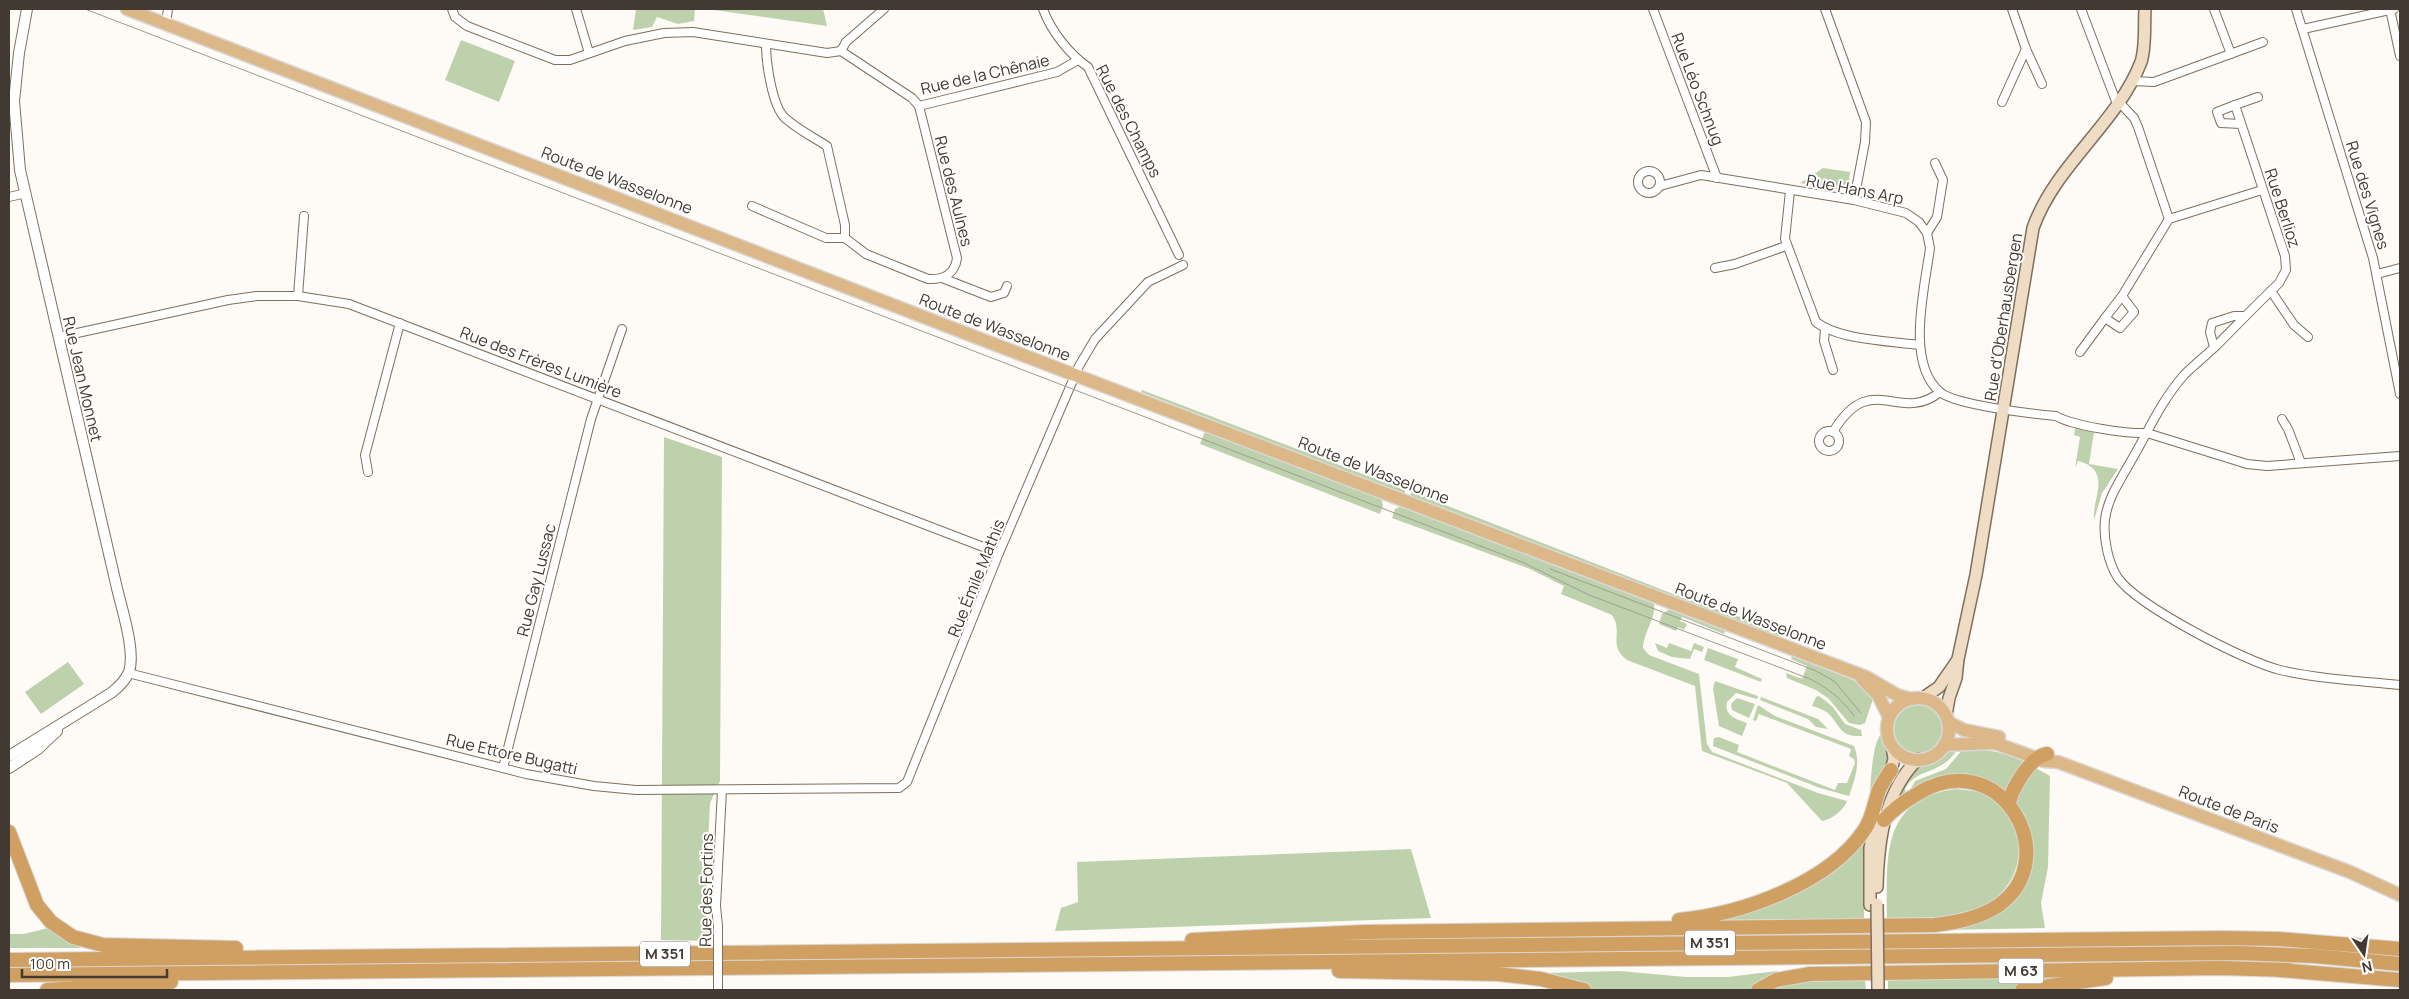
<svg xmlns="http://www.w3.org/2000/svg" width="2409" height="999" font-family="Manrope,sans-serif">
<rect width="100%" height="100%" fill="#fefaf6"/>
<g fill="#bdd2ac">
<path d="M 636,9 L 695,9 L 694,21 L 678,24 L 657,17 L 652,27 L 633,30 Z"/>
<path d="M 713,9 L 823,9 L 827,26 L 714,10 Z"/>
<path d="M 461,40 L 515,61 L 499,102 L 445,80 Z"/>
<path d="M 1823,168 L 1850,172 L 1849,180 L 1841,190 L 1800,183 Z"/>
<path d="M 1142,390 L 1405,490 L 1405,495 L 1141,392 Z"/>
<path d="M 1206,429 L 1381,498 L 1383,505 L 1380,514 L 1200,444 Z"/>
<path d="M 2075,429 L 2094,432 L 2089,464 L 2118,469 L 2102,493 L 2094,520 C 2092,498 2113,470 2078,461 L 2075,468 L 2080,437 L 2074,435 Z"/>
<path d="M 664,437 L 722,457 L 720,781 L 710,803 L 705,906 L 710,941 L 661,940 Z"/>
<path d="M 1412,492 L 1686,599 L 1752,621 L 1780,634 L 1778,639 L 1409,496 Z"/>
<path d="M 1402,506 L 1653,601 C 1659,614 1643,633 1643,648 L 1649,655 L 1699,674 L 1707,744 L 1712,752 L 1818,793 L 1847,801 C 1844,810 1831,820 1822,821 L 1787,783 L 1702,751 L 1695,686 L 1627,660 C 1607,645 1624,633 1612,615 L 1561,594 L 1564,586 L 1530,569 L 1392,518 L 1395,509 Z"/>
<path d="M 1670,609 L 1726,629 L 1724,634 L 1682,617 L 1680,621 L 1687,624 L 1684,630 L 1678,627 L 1676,631 L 1659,624 L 1662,614 Z"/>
<path d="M 1655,643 L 1667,648 L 1669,643 L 1691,651 L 1694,643 L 1704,647 L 1702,652 L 1694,649 L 1690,659 L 1672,657 L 1658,651 Z"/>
<path d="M 1708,648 L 1738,659 L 1735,667 L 1762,679 L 1761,682 L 1704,660 Z"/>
<path d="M 1793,655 C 1822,666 1852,674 1874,696 L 1865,723 L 1860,725 L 1849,723 L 1828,698 L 1816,690 L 1787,678 L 1786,673 L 1802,679 L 1807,666 L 1791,659 Z"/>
<path d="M 68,662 L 84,684 L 41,714 L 25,692 Z"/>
<path d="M 1715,681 L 1758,696 L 1757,699 L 1736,693 L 1727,702 C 1724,716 1736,719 1747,723 L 1742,736 L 1719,726 L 1713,689 Z"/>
<path d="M 1819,696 L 1832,706 L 1845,724 L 1861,730 L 1862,736 C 1841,737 1841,728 1830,715 C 1825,710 1819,708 1812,706 L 1816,697 Z"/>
<path d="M 1761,697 L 1818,719 L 1828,729 L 1816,727 L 1808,719 L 1760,700 Z"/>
<path d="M 1737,698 L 1755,704 L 1749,718 L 1732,710 L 1731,704 Z"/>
<circle cx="1918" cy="729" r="24"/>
<path d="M 1758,705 L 1775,716 L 1854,746 C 1861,763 1855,779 1849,796 L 1820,788 L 1713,746 L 1714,738 L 1719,737 L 1739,745 L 1737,752 L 1835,790 L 1838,783 L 1847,783 L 1855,763 L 1854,759 L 1849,756 L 1851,749 L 1759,714 L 1756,721 L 1753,720 Z"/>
<path d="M 1881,734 L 1889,761 L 1883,769 L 1868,815 C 1871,795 1870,747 1881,734 Z"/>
<path d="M 1950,749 L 1957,750 C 1940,776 1917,767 1905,789 L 1906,796 L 1896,804 L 1902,783 L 1917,766 L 1933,762 Z"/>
<path d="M 1963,749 C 2002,749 2017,757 2050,776 L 2048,867 L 2041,903 L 2045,928 L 1941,930 L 2002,910 L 2031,842 L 2024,817 L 2010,799 L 1989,782 L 1963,775 L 1944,776 L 1909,792 L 1915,781 L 1946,769 Z"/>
<path d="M 1955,789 C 1968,790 1981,791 1992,798 C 2030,823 2027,881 1988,903 C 1957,921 1921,917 1887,918 C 1887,858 1880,800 1955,789 Z"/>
<path d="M 1872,816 L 1865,858 L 1864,919 L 1716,920 L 1774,904 L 1809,884 Z"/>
<path d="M 1411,849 L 1431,918 L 1055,931 L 1061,908 L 1078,902 L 1077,862 Z"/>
<path d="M 52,927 L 81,948 L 9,948 L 9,934 L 24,934 Z"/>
<path d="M 1620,971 L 1686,977 L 1728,977 L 1777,971 L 1778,975 L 1759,982 L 1749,990 L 1593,990 L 1546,975 L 1546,973 Z"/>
<path d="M 2055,977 L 2055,981 L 2010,990 L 1888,990 L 1888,980 Z"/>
<path d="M 1825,979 L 1865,979 L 1866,990 L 1770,990 L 1797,982 Z"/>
</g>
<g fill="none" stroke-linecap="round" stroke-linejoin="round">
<defs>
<g id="minor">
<path d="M 452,9 L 455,17 L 467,26 L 555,60 L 570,60 L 625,41 L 664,33 L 693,32 L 827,53 L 841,51 L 912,98 L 919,106 L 957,258 C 955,274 943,280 928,279 L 866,254 L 845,238"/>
<path d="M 576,9 L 589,53"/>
<path d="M 1043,9 C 1051,31 1069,54 1088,67 L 1179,255"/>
<path d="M 1653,9 L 1717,178"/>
<path d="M 1825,9 L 1866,122 L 1865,142 L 1854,200"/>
<path d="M 2012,9 L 2026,49 L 2042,84"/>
<path d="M 2081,9 L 2117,104"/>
<path d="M 2214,9 L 2231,54"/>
<path d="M 2296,9 L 2373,258 L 2400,394"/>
<path d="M 2390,9 L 2400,56"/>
<path d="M 166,23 L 168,9"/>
<path d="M 2303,29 L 2394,9"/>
<path d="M 841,51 L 846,42 L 884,9"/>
<path d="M 2132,81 L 2154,82 L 2263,42"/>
<path d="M 2002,102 L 2026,49"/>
<path d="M 2119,102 L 2134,118 L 2138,127 L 2169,219 L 2262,190"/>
<path d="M 2235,105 L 2258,97"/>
<path d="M 919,106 L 1057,72 L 1078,60"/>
<path d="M 2241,124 L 2221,123 L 2217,112 L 2235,105 L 2285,256 L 2286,270 L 2279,283 C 2257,304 2236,326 2215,347 C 2205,356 2194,365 2184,375 C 2161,401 2148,432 2131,461 C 2121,479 2107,499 2105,520 C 2103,537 2108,563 2118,578 C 2138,606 2246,662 2280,670 C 2320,679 2360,681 2400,685"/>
<circle cx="1649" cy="182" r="11"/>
<path d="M 1660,186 L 1701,175 L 1854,200 L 1906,213 L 1919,222 L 1927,233 L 1930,248 C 1925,287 1905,363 1940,392 C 1955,405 2033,414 2056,416 C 2073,426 2127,434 2147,433 L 2247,464 L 2267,466 L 2400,456"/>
<path d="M 1790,191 L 1785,239 L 1816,322 C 1839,340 1890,341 1919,345"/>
<path d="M 9,197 L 26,193"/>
<path d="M 752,206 L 826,238 L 845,238 L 845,225 L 827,146 C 813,137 797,129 785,118 C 772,106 766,62 766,44"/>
<path d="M 1927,233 L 1937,217 L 1943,180 L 1935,163"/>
<path d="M 1715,268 L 1735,264 L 1786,246"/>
<path d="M 2377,274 L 2400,268"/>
<path d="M 942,278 L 991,297 L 1004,293 L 1007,286"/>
<path d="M 2271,291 L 2294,325 L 2308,337"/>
<path d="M 298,296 L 304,216"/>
<path d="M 2122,296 L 2134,312 L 2120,328 L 2105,318 L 2122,296 L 2169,219"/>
<path d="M 1825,329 L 1824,341 L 1833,370"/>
<path d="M 59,337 L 228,300 L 257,296 L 298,296 L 349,304 L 999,553"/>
<path d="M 2214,347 L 2210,332 L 2212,323 L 2234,316 L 2245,316"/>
<path d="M 2080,352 L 2105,318"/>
<path d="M 2282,419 L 2288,429 L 2301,463"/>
<circle cx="1829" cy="441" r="10"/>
<path d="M 1833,432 C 1871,368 1899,425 1940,392"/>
<path d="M 368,472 L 365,455 L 400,323"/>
<path d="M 128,673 L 526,774 L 594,786 L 636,790 L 899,788 L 907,782 L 999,553 L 1079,366 L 1095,339 L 1148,282 L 1183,265"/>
<path d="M 503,768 L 591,419 L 622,329"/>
<path d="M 718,926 L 716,906 L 722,790"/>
</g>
<g id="tertiary">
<path d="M 9,756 L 111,693 C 119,687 125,681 129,672 C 136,650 121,607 116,584 L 20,170 L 14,101 L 19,53 L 27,9"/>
<path d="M 9,768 L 38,749 L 57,731"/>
</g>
<g id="secondary">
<path d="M 1923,698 L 1939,687 L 1957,661"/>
<path d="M 1946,715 L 1949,698 L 1956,678 L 1958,659 L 1976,575 L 2033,228 C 2055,165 2117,124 2141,62 C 2146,47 2144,25 2145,9"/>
<path d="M 1889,778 L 1894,759 L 1892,746"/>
<path d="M 1877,887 C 1878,842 1884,792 1918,759"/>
<path d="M 1870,905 L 1870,848 L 1877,815"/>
</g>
<g id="primary">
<path d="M 127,9 L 978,338 L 1866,677 L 1897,695 L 1911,699"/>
<path d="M 1862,679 L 1878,695 L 1889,717"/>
<circle cx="1918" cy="729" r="31"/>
<path d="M 1948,722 L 1964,730 L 1999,737"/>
<path d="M 1944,745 L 1995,743 L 2044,761 L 2058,762 L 2350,872 L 2400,895"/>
</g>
<g id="trunk">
<path d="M 2009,803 C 2012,788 2031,756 2047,754"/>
<path d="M 9,832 L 37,905 L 51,922 L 73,937 L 103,945 L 236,948"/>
<path d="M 1679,920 C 1741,914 1829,884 1865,829 C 1873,817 1874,803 1879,790 C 1882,783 1887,776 1891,770"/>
<path d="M 1192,940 L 1364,932 L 1935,925 C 1958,922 1980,918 1999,905 C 2066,857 1999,742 1917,794 C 1905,801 1894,808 1884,820"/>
<path d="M 9,960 L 2223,938 L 2279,939 L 2400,949"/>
<path d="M 2279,970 L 2400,980"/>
<path d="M 1339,971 L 1498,974 L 1541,979 L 1584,990"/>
<path d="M 9,975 L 2238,953 L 2314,956 L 2400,964"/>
<path d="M 47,990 L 171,982"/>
<path d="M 1758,990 L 1776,980 L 1810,974 L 2220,968 L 2288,970"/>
<path d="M 2022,990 L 2106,978"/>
</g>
</defs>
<use href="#minor" stroke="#7f6e5b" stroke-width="10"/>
<use href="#tertiary" stroke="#7f6e5b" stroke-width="12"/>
<use href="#secondary" stroke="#7f6e5b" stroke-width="14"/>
<use href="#primary" stroke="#d9d8d6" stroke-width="15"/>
<use href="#trunk" stroke="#d9d8d6" stroke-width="16"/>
<use href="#minor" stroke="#fff" stroke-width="8"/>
<use href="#tertiary" stroke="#fff" stroke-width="10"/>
<use href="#secondary" stroke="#eedcc4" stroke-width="11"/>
<use href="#primary" stroke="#dcb889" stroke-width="12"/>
<use href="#trunk" stroke="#d0a062" stroke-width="14"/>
<g stroke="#a19b95" stroke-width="1">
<path d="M 85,9 L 1522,562 L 1589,595 L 1810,679 C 1828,688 1842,699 1854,716"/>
<path d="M 1550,569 L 1814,670 L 1834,681 L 1861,713"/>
</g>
<defs>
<path id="minor-bridge" d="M 718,926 L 718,990"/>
<path id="secondary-bridge" d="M 1877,904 L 1878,990"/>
</defs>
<use href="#minor-bridge" stroke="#7f6e5b" stroke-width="10" stroke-linecap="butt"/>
<use href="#secondary-bridge" stroke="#7f6e5b" stroke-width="14" stroke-linecap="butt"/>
<use href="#minor-bridge" stroke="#fff" stroke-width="8"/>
<use href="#secondary-bridge" stroke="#eedcc4" stroke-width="11"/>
</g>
<g text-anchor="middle" stroke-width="4" stroke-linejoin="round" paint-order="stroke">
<g fill="#fff" stroke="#7b7570" stroke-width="1">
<rect x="1685" y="930.5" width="50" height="25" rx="4"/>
<rect x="640" y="941.5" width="50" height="25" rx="4"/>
<rect x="1998.5" y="958.5" width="45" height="25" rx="4"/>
</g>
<g font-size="15" font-weight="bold" fill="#423a32">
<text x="1710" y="948">M 351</text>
<text x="665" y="959">M 351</text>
<text x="2021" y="976">M 63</text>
</g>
<g font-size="16" fill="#423a32" stroke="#fff">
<text transform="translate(985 74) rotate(-13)" y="6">Rue de la Chênaie</text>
<text transform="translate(1698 89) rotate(69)" y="6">Rue Léo Schnug</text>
<text transform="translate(1129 121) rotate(63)" y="6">Rue des Champs</text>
<text transform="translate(617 180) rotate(21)" y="6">Route de Wasselonne</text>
<text transform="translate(1855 189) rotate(11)" y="6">Rue Hans Arp</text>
<text transform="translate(954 191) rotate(76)" y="6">Rue des Aulnes</text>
<text transform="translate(2368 195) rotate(73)" y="6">Rue des Vignes</text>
<text transform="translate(2283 208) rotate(72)" y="6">Rue Berlioz</text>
<text transform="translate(2003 317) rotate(-81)" y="6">Rue d'Oberhausbergen</text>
<text transform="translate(995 327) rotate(21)" y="6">Route de Wasselonne</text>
<text transform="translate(541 362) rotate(21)" y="6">Rue des Frères Lumière</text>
<text transform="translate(83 379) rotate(77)" y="6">Rue Jean Monnet</text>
<text transform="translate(1374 470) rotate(21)" y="6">Route de Wasselonne</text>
<text transform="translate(976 578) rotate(-68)" y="6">Rue Émile Mathis</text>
<text transform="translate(536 580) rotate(-76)" y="6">Rue Gay Lussac</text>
<text transform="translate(1751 616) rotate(21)" y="6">Route de Wasselonne</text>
<text transform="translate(512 754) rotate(13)" y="6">Rue Ettore Bugatti</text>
<text transform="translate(2229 809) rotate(21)" y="6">Route de Paris</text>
<text transform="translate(706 890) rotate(-89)" y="6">Rue des Fortins</text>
</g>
</g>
<rect width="2409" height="999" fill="none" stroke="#423a32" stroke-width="20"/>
<g transform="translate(2364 954) rotate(167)" stroke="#ffffff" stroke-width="4" paint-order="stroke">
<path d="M0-4L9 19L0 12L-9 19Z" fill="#423a32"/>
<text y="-8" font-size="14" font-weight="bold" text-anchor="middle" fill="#423a32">N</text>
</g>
<path d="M22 969v8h145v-8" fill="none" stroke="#423a32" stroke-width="2.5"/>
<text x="30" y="969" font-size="15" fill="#423a32" stroke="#ffffff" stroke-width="4" paint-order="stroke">100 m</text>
</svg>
